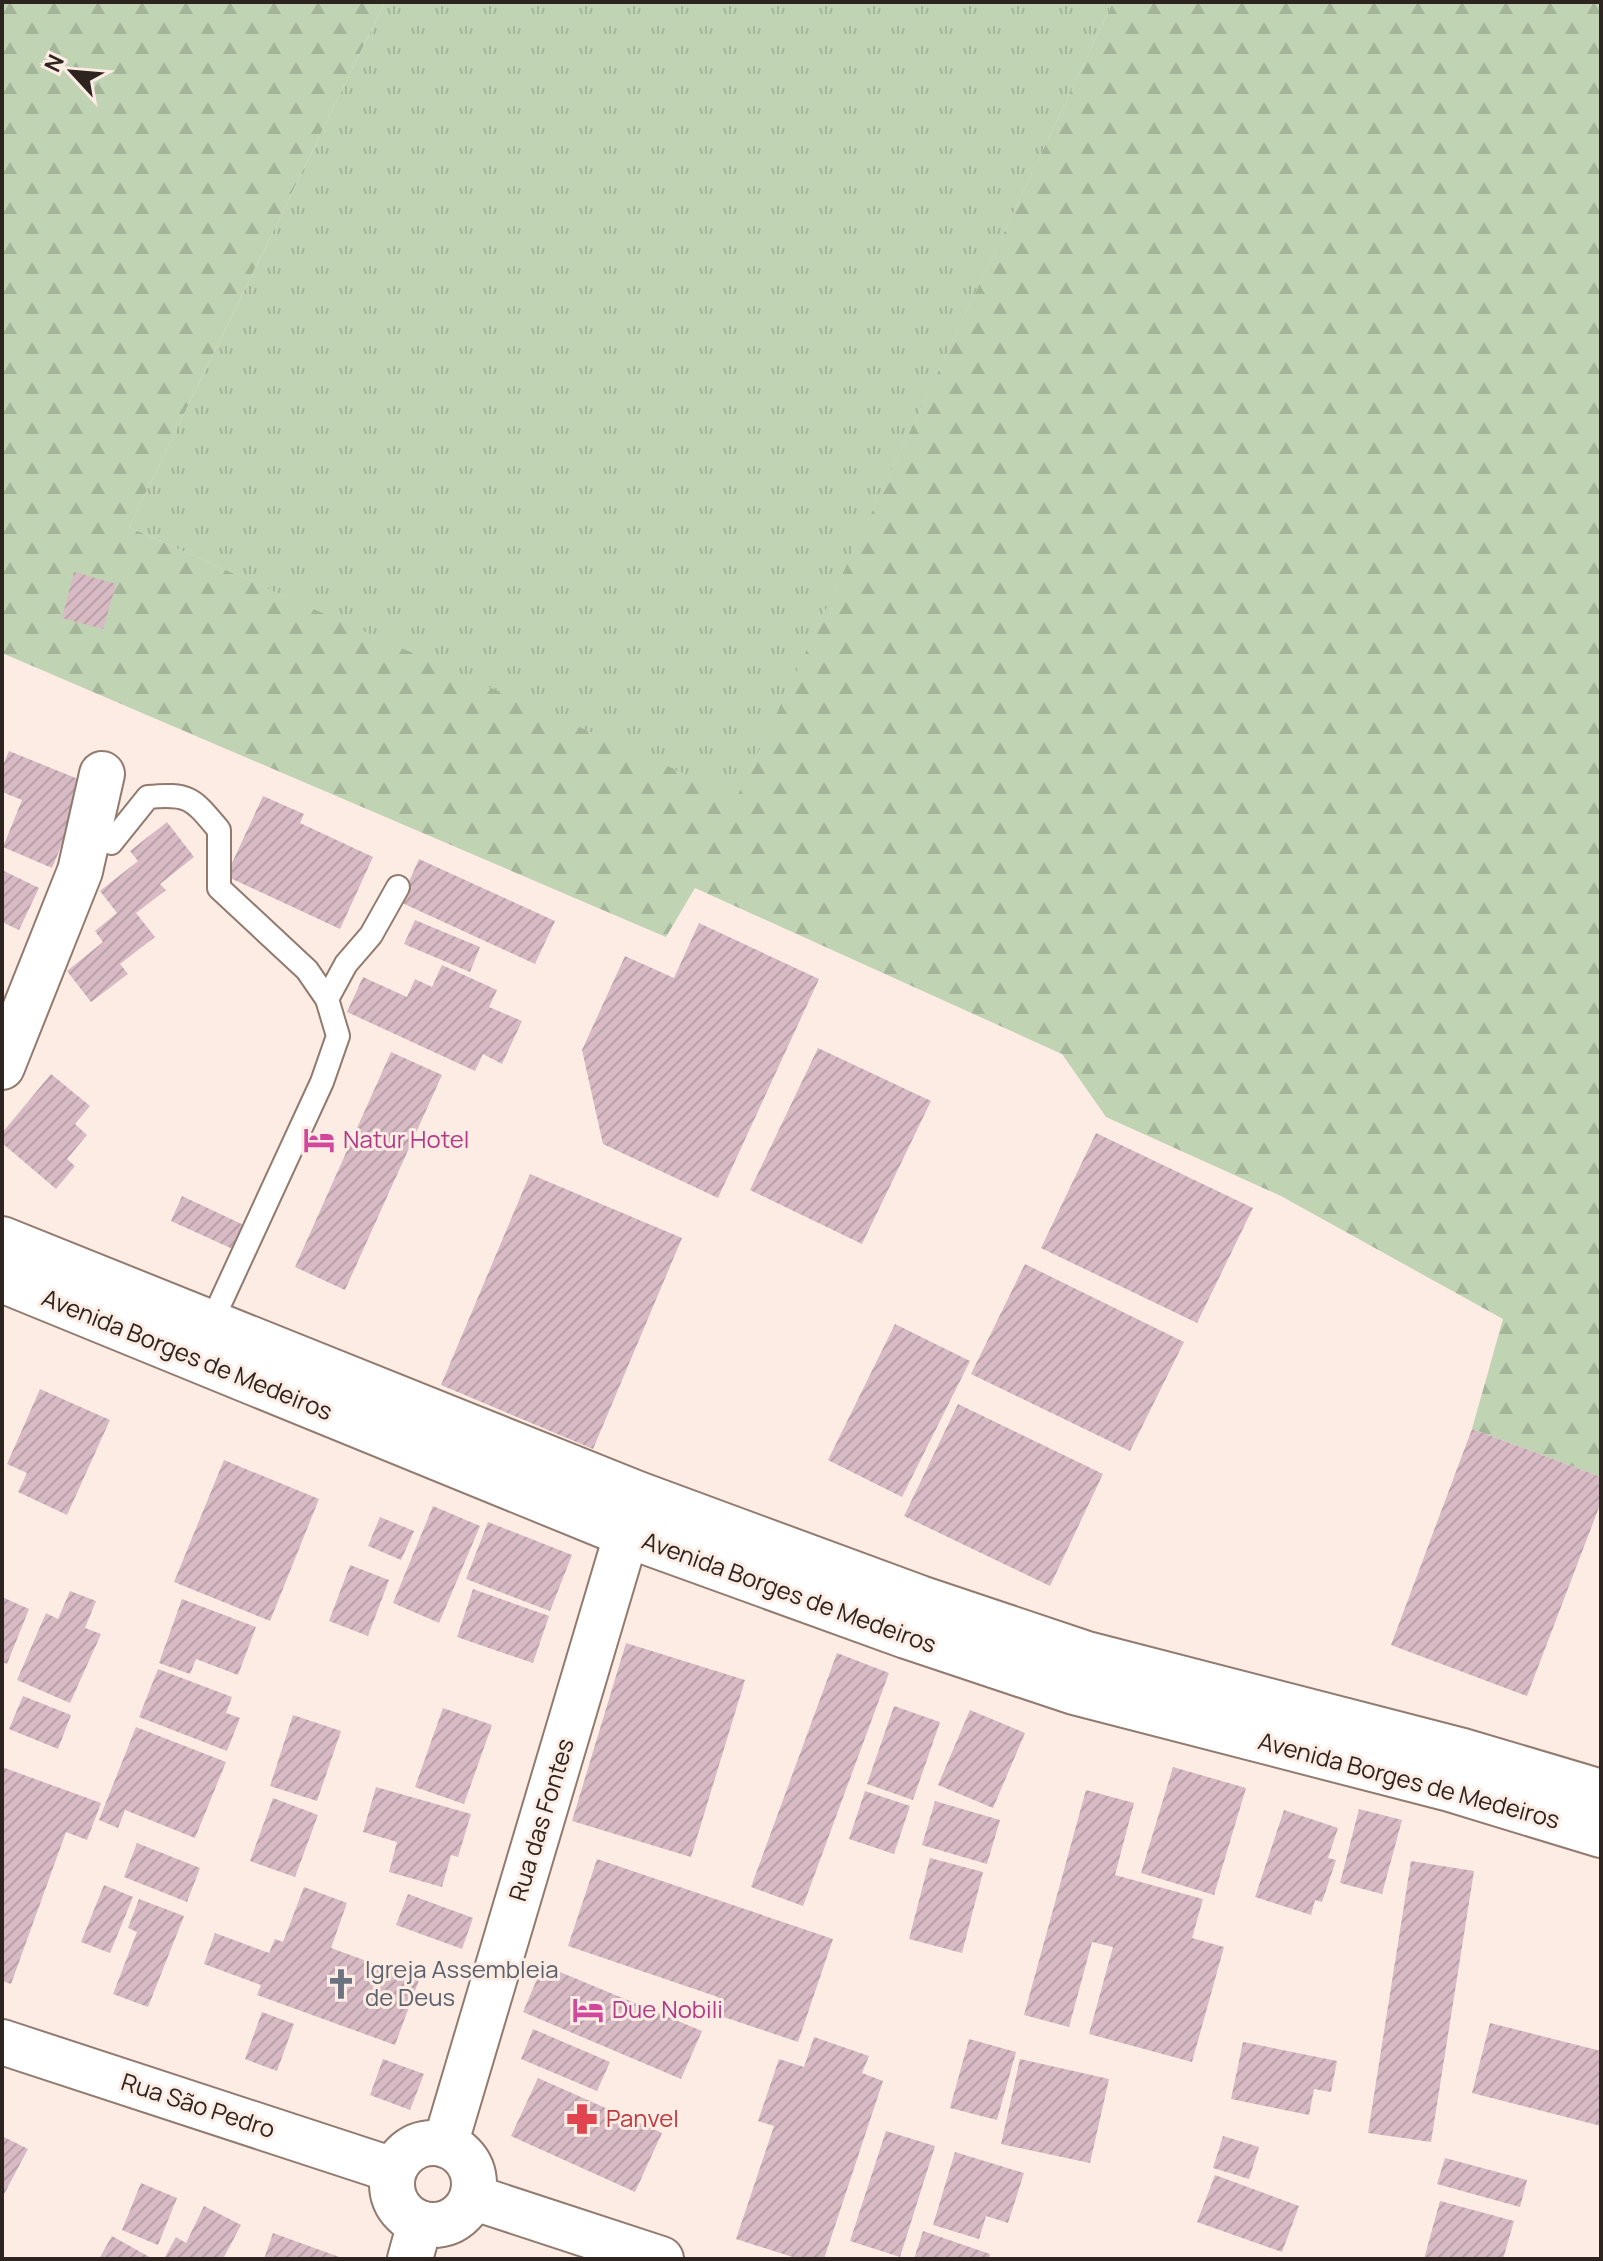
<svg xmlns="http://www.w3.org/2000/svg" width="1603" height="2261" font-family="Manrope,sans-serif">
<defs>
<pattern id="forest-firs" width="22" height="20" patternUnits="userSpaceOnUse" patternTransform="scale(2)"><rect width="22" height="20" fill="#c0d3b3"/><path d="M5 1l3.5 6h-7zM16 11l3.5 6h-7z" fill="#a5b59a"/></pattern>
<pattern id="park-tufts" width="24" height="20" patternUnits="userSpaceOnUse" patternTransform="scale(2)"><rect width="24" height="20" fill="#c0d3b3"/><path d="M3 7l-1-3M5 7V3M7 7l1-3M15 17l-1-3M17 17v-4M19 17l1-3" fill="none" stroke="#a5b59a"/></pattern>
<pattern id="building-hatch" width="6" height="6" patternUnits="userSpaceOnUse" patternTransform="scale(2)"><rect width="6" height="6" fill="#d7bac4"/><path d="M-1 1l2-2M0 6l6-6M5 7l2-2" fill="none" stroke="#b9a0a8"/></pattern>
</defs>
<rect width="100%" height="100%" fill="#fcece4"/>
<path fill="url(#forest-firs)" d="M 2,2 L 385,2 L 129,527 L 737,796 L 1113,2 L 1601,2 L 1601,1477 L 1472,1429 L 1503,1319 L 1281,1196 L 1106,1117 L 1062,1054 L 695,888 L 666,937 L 2,653 Z"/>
<path fill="url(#park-tufts)" d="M 385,2 L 1113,2 L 737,797 L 129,527 Z"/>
<g fill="url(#building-hatch)">
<path d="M 74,572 L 116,584 L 103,629 L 62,618 Z"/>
<path d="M 9,751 L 88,783 L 52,868 L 3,847 L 22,800 L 2,792 L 2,768 Z"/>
<path d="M 263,796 L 304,814 L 300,823 L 373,857 L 340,929 L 226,876 Z"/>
<path d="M 167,822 L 194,857 L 160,884 L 166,890 L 136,913 L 155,937 L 120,964 L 128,974 L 91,1002 L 67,971 L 103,942 L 95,931 L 117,913 L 100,891 L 138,861 L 130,851 Z"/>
<path d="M 419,859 L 555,921 L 535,964 L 400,902 Z"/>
<path d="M 2,870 L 39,888 L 19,930 L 2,922 Z"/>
<path d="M 415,920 L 480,947 L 470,972 L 404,944 Z"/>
<path d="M 699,923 L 819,979 L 718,1198 L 603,1144 L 582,1050 L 625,956 L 674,978 Z"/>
<path d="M 442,965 L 497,990 L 489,1007 L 522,1021 L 502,1064 L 483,1054 L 475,1071 L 347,1012 L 363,977 L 407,997 L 415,979 L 432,987 Z"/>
<path d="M 818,1048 L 931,1101 L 862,1244 L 750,1190 Z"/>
<path d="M 391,1052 L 442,1075 L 345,1290 L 295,1267 Z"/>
<path d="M 51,1074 L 90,1106 L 75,1124 L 87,1135 L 67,1159 L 75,1166 L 56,1189 L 2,1143 L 2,1133 Z"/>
<path d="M 1096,1133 L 1253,1208 L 1197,1323 L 1041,1248 Z"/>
<path d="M 530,1174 L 682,1238 L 593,1449 L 441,1385 Z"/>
<path d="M 182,1196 L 248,1227 L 237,1251 L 171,1221 Z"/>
<path d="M 1025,1264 L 1184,1342 L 1130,1451 L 971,1374 Z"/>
<path d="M 895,1324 L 970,1361 L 902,1497 L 828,1460 Z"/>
<path d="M 40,1389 L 110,1420 L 67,1515 L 18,1492 L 27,1473 L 7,1464 Z"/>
<path d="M 958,1404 L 1103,1474 L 1050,1586 L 904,1516 Z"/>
<path d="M 1472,1429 L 1601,1477 L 1601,1502 L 1527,1696 L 1391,1645 Z"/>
<path d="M 224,1460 L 319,1499 L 270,1621 L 174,1582 Z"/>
<path d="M 433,1506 L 480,1526 L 439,1623 L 393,1603 Z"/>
<path d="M 380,1517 L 414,1531 L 401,1560 L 368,1546 Z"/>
<path d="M 488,1522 L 572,1555 L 550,1611 L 466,1579 Z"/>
<path d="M 350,1565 L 389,1580 L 368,1636 L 329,1621 Z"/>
<path d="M 473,1589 L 549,1616 L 533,1663 L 457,1637 Z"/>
<path d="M 70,1591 L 96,1601 L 85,1628 L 101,1634 L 70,1703 L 17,1680 L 46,1613 L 58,1619 Z"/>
<path d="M 2,1597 L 29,1609 L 7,1664 L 2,1662 Z"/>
<path d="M 182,1599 L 256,1627 L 238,1675 L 196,1659 L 190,1674 L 159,1663 Z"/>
<path d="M 626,1643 L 745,1680 L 691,1857 L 572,1821 Z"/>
<path d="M 837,1653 L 889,1673 L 803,1906 L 751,1887 Z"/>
<path d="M 158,1669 L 232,1697 L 226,1713 L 240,1718 L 227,1751 L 139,1717 Z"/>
<path d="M 23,1696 L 71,1715 L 58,1749 L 9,1729 Z"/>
<path d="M 894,1706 L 940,1722 L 913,1800 L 867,1784 Z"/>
<path d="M 443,1708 L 492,1725 L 464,1804 L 415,1787 Z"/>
<path d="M 970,1710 L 1025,1733 L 993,1808 L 938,1785 Z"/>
<path d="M 293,1715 L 341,1731 L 317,1801 L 270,1786 Z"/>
<path d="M 136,1727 L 226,1762 L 195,1838 L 125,1810 L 118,1828 L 99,1820 Z"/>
<path d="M 2,1767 L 101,1803 L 87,1840 L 66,1832 L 11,1984 L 2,1981 Z"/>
<path d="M 1173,1767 L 1246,1788 L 1214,1895 L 1141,1873 Z"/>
<path d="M 376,1787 L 471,1814 L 458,1857 L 451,1855 L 442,1887 L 389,1872 L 397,1842 L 363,1832 Z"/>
<path d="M 1086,1790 L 1134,1803 L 1115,1875 L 1203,1899 L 1192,1938 L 1224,1947 L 1192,2062 L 1089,2034 L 1113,1947 L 1092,1942 L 1069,2027 L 1024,2015 Z"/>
<path d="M 865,1791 L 910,1806 L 894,1854 L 849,1839 Z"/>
<path d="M 273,1798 L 318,1815 L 295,1877 L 250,1861 Z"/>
<path d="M 935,1801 L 1000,1820 L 987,1864 L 922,1845 Z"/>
<path d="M 1359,1809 L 1402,1820 L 1382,1894 L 1340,1883 Z"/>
<path d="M 1284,1810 L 1338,1828 L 1328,1858 L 1336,1860 L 1322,1902 L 1315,1900 L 1311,1915 L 1255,1897 Z"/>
<path d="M 137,1843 L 200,1868 L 187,1902 L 124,1877 Z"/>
<path d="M 930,1858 L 983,1872 L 962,1953 L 909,1939 Z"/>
<path d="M 597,1859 L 833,1939 L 798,2042 L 712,2013 L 718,1997 L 568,1946 Z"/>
<path d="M 1411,1861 L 1474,1871 L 1431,2142 L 1368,2133 Z"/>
<path d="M 104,1885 L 133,1897 L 110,1953 L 81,1942 Z"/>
<path d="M 304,1887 L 347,1903 L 331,1948 L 419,1980 L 395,2045 L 257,1995 L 261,1985 L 204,1964 L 215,1933 L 269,1953 L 275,1939 L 283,1942 Z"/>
<path d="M 408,1894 L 473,1918 L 462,1949 L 396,1925 Z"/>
<path d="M 139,1899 L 184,1916 L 148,2007 L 113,1994 L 137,1932 L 128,1928 Z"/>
<path d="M 543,1965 L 702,2031 L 681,2079 L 523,2012 Z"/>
<path d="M 262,2012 L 294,2024 L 277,2071 L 245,2059 Z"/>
<path d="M 1490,2023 L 1601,2051 L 1601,2126 L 1472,2093 Z"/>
<path d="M 533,2029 L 610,2062 L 597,2091 L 521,2059 Z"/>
<path d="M 814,2037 L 869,2056 L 862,2073 L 883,2081 L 824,2259 L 799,2259 L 736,2239 L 774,2126 L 758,2121 L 779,2059 L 804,2067 Z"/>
<path d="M 969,2039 L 1016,2052 L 997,2120 L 950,2108 Z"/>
<path d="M 1243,2042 L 1337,2061 L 1331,2092 L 1314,2089 L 1309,2115 L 1231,2099 Z"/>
<path d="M 383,2059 L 424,2074 L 410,2110 L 370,2095 Z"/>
<path d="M 1020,2059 L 1109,2079 L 1090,2163 L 1001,2144 Z"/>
<path d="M 538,2078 L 662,2133 L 635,2192 L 511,2136 Z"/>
<path d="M 886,2131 L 935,2146 L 900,2257 L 850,2241 Z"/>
<path d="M 2,2136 L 28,2149 L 2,2198 Z"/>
<path d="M 1223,2136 L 1259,2147 L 1249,2179 L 1213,2168 Z"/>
<path d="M 955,2152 L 1024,2173 L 1008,2223 L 986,2216 L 979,2239 L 933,2225 Z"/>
<path d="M 1445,2158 L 1527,2180 L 1520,2207 L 1437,2184 Z"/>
<path d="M 1215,2175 L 1299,2206 L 1282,2252 L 1197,2222 Z"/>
<path d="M 141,2183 L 177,2198 L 158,2245 L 122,2230 Z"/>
<path d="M 1440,2201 L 1514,2221 L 1503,2259 L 1424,2259 Z"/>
<path d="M 204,2206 L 241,2225 L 223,2259 L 164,2259 L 176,2237 L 186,2243 Z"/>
<path d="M 923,2231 L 990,2254 L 989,2259 L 914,2259 Z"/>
<path d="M 273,2233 L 345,2259 L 264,2259 Z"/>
<path d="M 112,2236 L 153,2259 L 99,2259 Z"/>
</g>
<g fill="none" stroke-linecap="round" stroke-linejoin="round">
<defs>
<g id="service">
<path d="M 111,843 L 148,797 C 190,793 193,799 219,830 L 219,888 L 307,970 L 327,999 L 338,1036 L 322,1082 L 211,1323"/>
<path d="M 327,999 L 346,964 L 371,935 L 398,887"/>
</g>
<g id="minor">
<path d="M 2,1067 L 80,871 L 102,774"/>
<path d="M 410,2259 L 420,2223"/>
</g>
<path id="tertiary" d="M 445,2145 L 637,1499"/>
<g id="secondary">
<path d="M 2,1239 L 638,1494 L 920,1598 L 1087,1654 L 1463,1751 L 1601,1792"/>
<path d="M 2,1280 L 627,1535 L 906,1636 L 1074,1692 L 1450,1789 L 1601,1835"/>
<path d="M 2,2042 L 393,2170"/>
<circle cx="433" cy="2184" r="41"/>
<path d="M 472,2197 L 661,2259"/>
</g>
</defs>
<use href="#service" stroke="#927a6e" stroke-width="26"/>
<use href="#minor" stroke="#927a6e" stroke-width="48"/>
<use href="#tertiary" stroke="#927a6e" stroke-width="48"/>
<use href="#secondary" stroke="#927a6e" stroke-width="48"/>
<use href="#service" stroke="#fff" stroke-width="22"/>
<use href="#minor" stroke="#fff" stroke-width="44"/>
<use href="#tertiary" stroke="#fff" stroke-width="44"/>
<use href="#secondary" stroke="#fff" stroke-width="44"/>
</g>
<defs>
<symbol id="hotel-bare" viewBox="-9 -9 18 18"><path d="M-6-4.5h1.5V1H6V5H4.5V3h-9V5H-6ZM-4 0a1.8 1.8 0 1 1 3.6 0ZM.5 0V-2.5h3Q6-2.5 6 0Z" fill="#d1479c" stroke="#fcece4" stroke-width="2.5" paint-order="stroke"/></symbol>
<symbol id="church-bare" viewBox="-9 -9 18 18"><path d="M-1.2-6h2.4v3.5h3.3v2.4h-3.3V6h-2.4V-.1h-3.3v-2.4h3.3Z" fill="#6b7280" stroke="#fcece4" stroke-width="2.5" paint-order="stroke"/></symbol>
<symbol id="pharmacy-bare" viewBox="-9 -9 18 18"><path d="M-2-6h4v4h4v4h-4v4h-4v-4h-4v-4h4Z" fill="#e0444e" stroke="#fcece4" stroke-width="2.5" paint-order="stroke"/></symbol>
</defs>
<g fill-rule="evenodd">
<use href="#hotel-bare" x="297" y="1118" width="44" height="44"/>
<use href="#church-bare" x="319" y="1962" width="44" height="44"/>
<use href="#hotel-bare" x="566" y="1988" width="44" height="44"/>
<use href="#pharmacy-bare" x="560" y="2097" width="44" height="44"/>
</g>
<g text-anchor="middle" stroke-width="6" stroke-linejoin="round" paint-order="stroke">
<g font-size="24" fill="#b23c85" stroke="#fcece4" text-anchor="start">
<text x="343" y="1148">Natur Hotel</text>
<text x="612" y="2018">Due Nobili</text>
</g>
<g font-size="24" fill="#2e241f" stroke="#fcece4">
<text transform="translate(187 1355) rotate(22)" y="8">Avenida Borges de Medeiros</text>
<text transform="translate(789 1593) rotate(20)" y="8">Avenida Borges de Medeiros</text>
<text transform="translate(1409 1781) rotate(15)" y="8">Avenida Borges de Medeiros</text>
<text transform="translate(542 1820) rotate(-73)" y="8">Rua das Fontes</text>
<text transform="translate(198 2106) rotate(18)" y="8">Rua São Pedro</text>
</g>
<g font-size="24" fill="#5b616d" stroke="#fcece4" text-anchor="start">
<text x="365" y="1978">Igreja Assembleia<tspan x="365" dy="28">de Deus</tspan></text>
</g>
<g font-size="24" fill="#be3a42" stroke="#fcece4" text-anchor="start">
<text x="606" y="2127">Panvel</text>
</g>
</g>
<rect width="1603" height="2261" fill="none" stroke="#2e241f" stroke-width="8"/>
<g transform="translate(72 72) rotate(296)" stroke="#fcece4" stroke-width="6" paint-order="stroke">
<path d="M0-6L14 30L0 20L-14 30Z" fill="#2e241f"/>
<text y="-12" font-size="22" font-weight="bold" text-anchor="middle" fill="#2e241f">N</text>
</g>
</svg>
